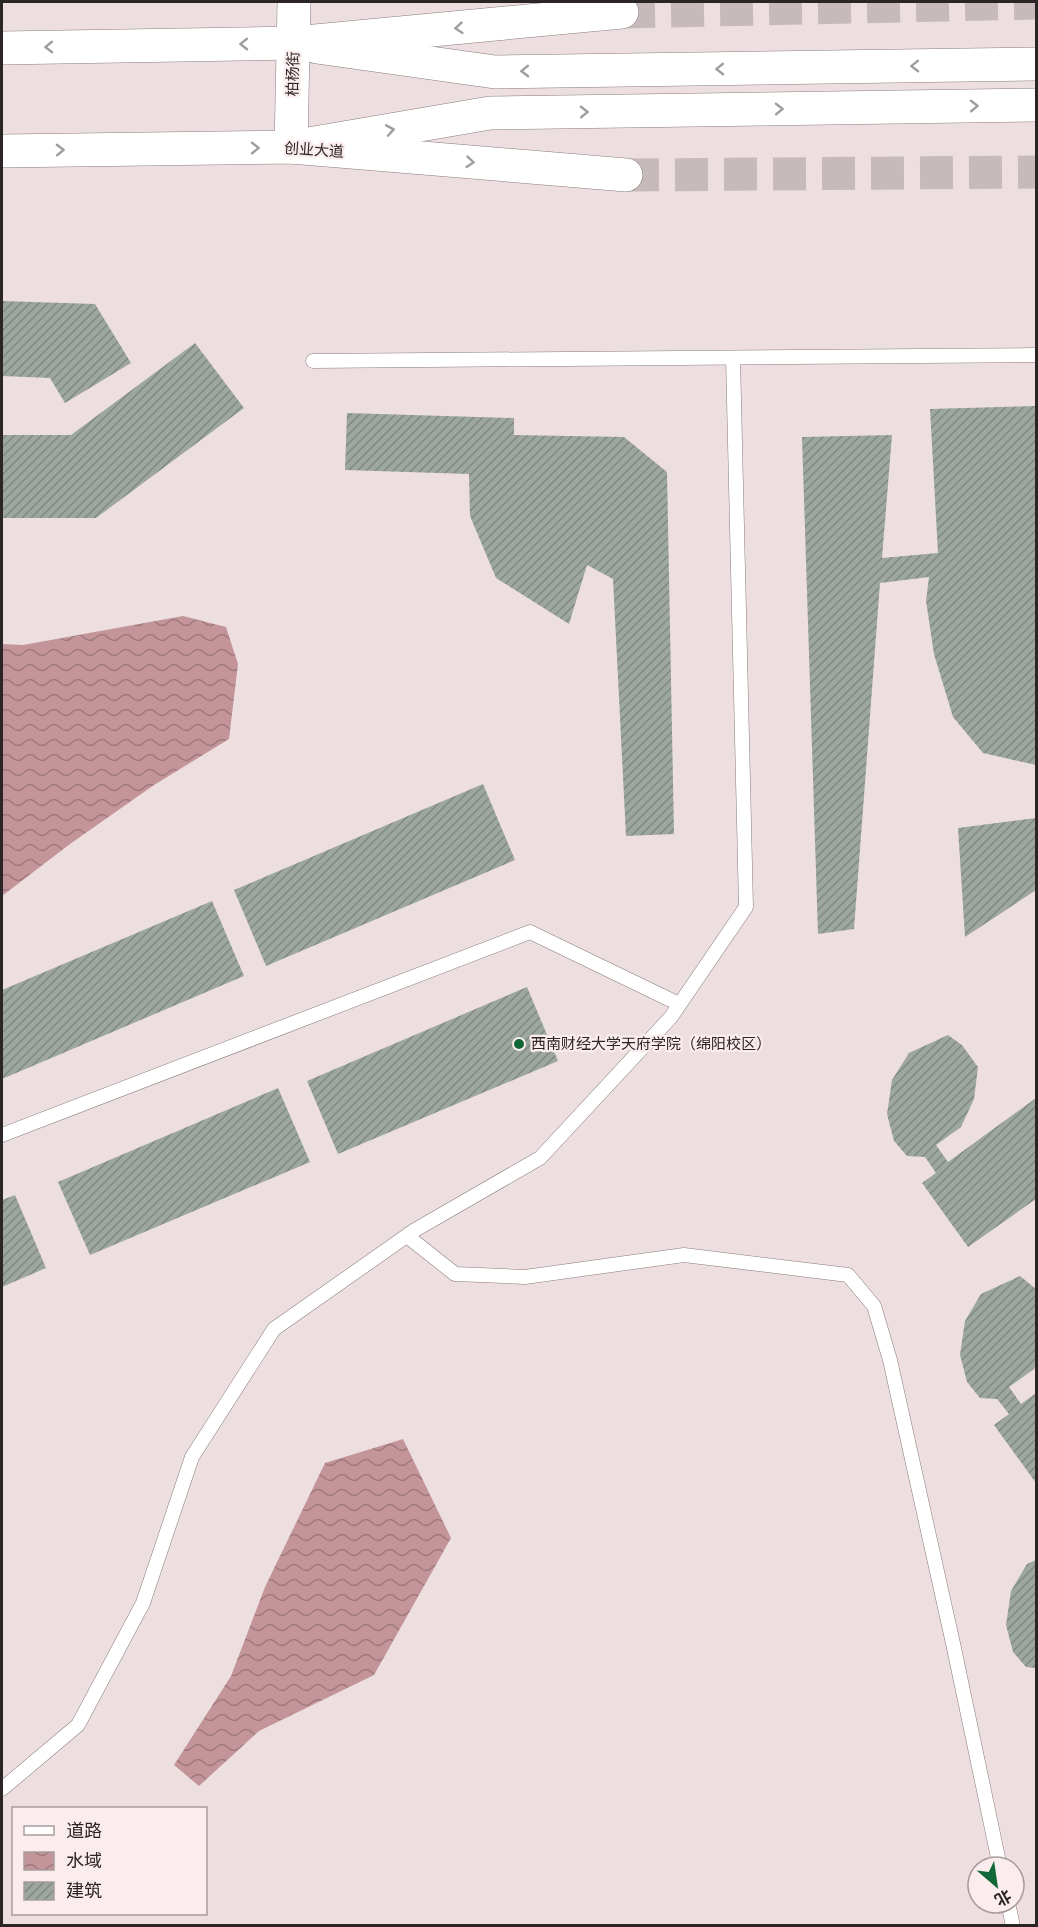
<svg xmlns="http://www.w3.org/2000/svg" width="1038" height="1927" font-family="Mulish,'Noto Sans SC',sans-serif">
<defs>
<pattern id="water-waves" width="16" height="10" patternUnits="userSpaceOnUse" patternTransform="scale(1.5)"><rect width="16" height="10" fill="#c3959a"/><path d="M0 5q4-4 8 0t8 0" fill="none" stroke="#9f797d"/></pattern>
<pattern id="building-hatch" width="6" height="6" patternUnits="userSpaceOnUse" patternTransform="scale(1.5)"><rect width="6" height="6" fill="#9da7a0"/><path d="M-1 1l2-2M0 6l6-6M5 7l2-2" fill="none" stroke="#808882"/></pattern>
</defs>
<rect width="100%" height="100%" fill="#eddfe0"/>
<g fill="url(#water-waves)">
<path d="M 183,616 L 226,627 L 238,664 L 229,739 L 154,785 L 70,844 L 2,896 L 2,644 L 23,645 Z"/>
<path d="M 403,1439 L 451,1538 L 374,1675 L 259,1731 L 199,1786 L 174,1765 L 231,1676 L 265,1587 L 325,1463 Z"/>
</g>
<g fill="url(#building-hatch)">
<path d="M 2,301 L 95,304 L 131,363 L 65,403 L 50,378 L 2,376 Z"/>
<path d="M 195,343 L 244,408 L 96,518 L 2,518 L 2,435 L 71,435 Z"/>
<path d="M 1036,406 L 1036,765 L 983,753 L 953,717 L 934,654 L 926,601 L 929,577 L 880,583 L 854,929 L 818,934 L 802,437 L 892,435 L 882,558 L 938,553 L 930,409 Z"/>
<path d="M 347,413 L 514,418 L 514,435 L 624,437 L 667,472 L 674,834 L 626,836 L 613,579 L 587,565 L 569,624 L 496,578 L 470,516 L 469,474 L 345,470 Z"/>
<path d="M 483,784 L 515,860 L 266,966 L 234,890 Z"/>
<path d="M 1036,818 L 1036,890 L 965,937 L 958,828 Z"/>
<path d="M 212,901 L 244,976 L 2,1079 L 2,990 Z"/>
<path d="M 527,987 L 558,1061 L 338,1154 L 307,1081 Z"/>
<path d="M 948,1035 L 962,1045 L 978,1067 L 974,1099 L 961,1127 L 936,1145 L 948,1162 L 1036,1098 L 1036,1199 L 968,1247 L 922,1183 L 936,1173 L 925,1157 L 907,1156 L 894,1141 L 887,1114 L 892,1080 L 909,1053 Z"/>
<path d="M 278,1088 L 310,1162 L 90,1255 L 58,1182 Z"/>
<path d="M 15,1195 L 46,1268 L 2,1287 L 2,1200 Z"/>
<path d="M 1020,1276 L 1036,1289 L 1036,1363 L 1034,1369 L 1009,1387 L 1021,1404 L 1036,1393 L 1036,1483 L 994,1425 L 1009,1414 L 997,1399 L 980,1398 L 967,1382 L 960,1355 L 965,1321 L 981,1294 Z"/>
<path d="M 1036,1560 L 1036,1668 L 1026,1667 L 1013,1652 L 1006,1625 L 1011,1591 L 1027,1564 Z"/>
</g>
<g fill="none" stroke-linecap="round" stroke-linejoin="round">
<g stroke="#c6babb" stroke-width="33" stroke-dasharray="33 16" stroke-linecap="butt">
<path d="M 622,12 L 1036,3"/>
<path d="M 626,175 L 1036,172"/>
</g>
<defs>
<g id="service">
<path d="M 313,361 L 1036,355"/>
<path d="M 2,1135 L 530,932 L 679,1004"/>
<path d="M 407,1236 L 455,1274 L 525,1277 L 684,1255 L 848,1275 L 874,1306 L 890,1360 L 954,1648 L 1000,1867"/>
<path d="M 2,1789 L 78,1725 L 143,1603 L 192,1457 L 274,1329 L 415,1230 L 540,1158 L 671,1017 L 746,907 L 733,358"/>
<path d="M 1008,1903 L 1013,1926"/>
</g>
<g id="tertiary">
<path d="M 294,2 L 291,147 L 490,113 L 1036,105"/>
<path d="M 317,47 L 495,72 L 1036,64"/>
</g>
<g id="primary">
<path d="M 2,48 L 294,43 L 622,12"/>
<path d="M 2,151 L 291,147 L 626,175"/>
</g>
</defs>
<use href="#service" stroke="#897c7e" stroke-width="15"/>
<use href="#tertiary" stroke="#897c7e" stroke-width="34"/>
<use href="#primary" stroke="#897c7e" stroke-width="34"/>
<use href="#service" stroke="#fff" stroke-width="14"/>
<use href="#tertiary" stroke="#fff" stroke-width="33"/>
<use href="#primary" stroke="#fff" stroke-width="33"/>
</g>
<defs><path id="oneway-chevron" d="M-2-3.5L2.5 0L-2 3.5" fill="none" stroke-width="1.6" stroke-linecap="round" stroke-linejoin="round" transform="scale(1.5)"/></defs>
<g stroke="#a09d9d">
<use href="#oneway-chevron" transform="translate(459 28) rotate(175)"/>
<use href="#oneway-chevron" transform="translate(244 44) rotate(179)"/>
<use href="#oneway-chevron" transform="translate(49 47) rotate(179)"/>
<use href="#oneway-chevron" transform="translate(915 66) rotate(179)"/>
<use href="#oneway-chevron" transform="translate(720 69) rotate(179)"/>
<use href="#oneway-chevron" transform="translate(525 71) rotate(179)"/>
<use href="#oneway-chevron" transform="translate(974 106) rotate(-1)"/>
<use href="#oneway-chevron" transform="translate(779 109) rotate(-1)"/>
<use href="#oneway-chevron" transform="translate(584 112) rotate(-1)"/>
<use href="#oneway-chevron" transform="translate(390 130) rotate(-10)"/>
<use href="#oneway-chevron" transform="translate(255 148) rotate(-1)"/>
<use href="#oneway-chevron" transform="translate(60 150) rotate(-1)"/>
<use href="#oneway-chevron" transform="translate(470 162) rotate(5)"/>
</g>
<circle fill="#116738" stroke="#fbeced" stroke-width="2" cx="519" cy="1044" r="6"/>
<g text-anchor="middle" stroke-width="4.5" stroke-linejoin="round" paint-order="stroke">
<g font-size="15" fill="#2b2526" stroke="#fbeced">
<text transform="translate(293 74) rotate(-89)" y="5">柏杨街</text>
<text transform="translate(314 150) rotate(4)" y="5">创业大道</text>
</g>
<g font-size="15" fill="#2b2526" stroke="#fbeced" text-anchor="start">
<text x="531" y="1049">西南财经大学天府学院（绵阳校区）</text>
</g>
</g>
<rect width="1038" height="1927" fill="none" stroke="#2b2526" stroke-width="6"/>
<rect x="12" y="1807" width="195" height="108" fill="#fbeced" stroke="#a89c9d" stroke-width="1.5"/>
<rect x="24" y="1826" width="30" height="9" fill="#ffffff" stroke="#a89c9d" stroke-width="1.5"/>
<text x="66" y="1837" font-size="18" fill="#2b2526">道路</text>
<rect x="24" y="1852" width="30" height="18" fill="url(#water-waves)" stroke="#a89c9d" stroke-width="1.5"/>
<text x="66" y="1867" font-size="18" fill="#2b2526">水域</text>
<rect x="24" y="1882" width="30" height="18" fill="url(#building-hatch)" stroke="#a89c9d" stroke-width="1.5"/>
<text x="66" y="1897" font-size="18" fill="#2b2526">建筑</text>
<g transform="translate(996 1885) rotate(151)"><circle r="28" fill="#fbeced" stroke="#a89c9d" stroke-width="1.5"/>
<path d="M0-4.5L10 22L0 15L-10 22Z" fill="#116738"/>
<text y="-9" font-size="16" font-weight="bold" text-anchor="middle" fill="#2b2526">北</text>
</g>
</svg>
